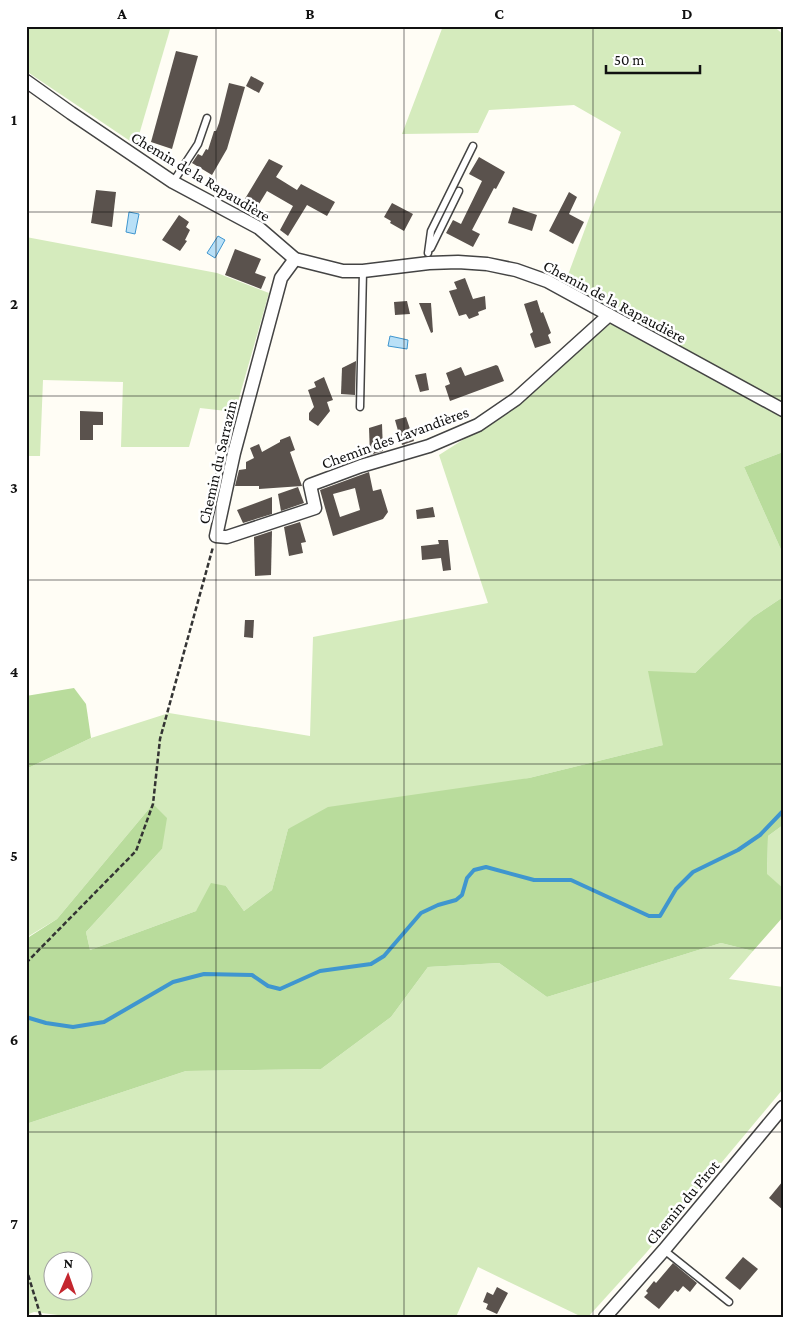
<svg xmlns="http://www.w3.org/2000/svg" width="809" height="1343" font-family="'Crimson Pro',serif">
<rect width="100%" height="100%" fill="#fffdf5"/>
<g fill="#d5ebbd" fill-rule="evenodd">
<path d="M 26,26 L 171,26 L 136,145 L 26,71 Z"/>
<path d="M 443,26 L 773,26 L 783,34 L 783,452 L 744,467 L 783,554 L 783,597 L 753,617 L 695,673 L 663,745 L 529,778 L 288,829 L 272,890 L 244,911 L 226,886 L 196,911 L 90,950 L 86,932 L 162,849 L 153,804 L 57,919 L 29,936 L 26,942 L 26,769 L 91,738 L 169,713 L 310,736 L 313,637 L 488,603 L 439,455 L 505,413 L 622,314 L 565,283 L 621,132 L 574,105 L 489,110 L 478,133 L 402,134 Z"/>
<path d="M 26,237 L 217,273 L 269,293 L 235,412 L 200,408 L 189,447 L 121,447 L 123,382 L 43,380 L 40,456 L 26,456 Z"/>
<path d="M 783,825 L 783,888 L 767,875 L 768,836 Z"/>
<path d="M 721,943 L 753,951 L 729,979 L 783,987 L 783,1089 L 646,1253 L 588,1317 L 582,1317 L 478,1267 L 456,1317 L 74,1317 L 34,1312 L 26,1315 L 26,1124 L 186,1071 L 321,1069 L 391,1017 L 428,967 L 499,963 L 547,997 ZM 52,1260 L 82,1260 L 82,1290 L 52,1290 Z"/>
</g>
<g fill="#b9dc9c">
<path d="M 783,452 L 783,554 L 744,467 Z"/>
<path d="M 783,597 L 783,825 L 768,836 L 767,874 L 783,888 L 783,917 L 753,951 L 721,943 L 547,997 L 499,963 L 428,967 L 391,1017 L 321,1069 L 186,1071 L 26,1124 L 26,942 L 29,937 L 57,919 L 153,804 L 167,818 L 162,849 L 86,932 L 90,950 L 196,911 L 211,883 L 226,886 L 244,911 L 272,890 L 288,829 L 328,807 L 529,778 L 663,745 L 648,671 L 695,673 L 753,617 Z"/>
<path d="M 74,688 L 86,704 L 91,738 L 26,769 L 26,696 Z"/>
</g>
<g fill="#b9e0f7" stroke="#3f96cf">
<path d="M 129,212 L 139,214 L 135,234 L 126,232 Z"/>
<path d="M 218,236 L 225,240 L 215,258 L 207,253 Z"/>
<path d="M 390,336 L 408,340 L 407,349 L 388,346 Z"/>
</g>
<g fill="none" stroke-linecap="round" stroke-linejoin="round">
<path stroke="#3f96cf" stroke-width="4" d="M 26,1017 L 46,1023 L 73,1027 L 104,1022 L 173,982 L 204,974 L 252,975 L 268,986 L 280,989 L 320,971 L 371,964 L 384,956 L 421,913 L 438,905 L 456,900 L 462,895 L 467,878 L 474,870 L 486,867 L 534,880 L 571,880 L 649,916 L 660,916 L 676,889 L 693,872 L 738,850 L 760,835 L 783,811"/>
</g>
<g fill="#5a524d" fill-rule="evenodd">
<path d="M 176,51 L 198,56 L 172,149 L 151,142 Z"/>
<path d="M 251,76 L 264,83 L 259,93 L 246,86 Z"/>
<path d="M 229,83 L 245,87 L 227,149 L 212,175 L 192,163 L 198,154 L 202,156 L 206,149 L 208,150 L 214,131 L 216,131 L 219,123 Z"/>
<path d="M 479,157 L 505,172 L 496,189 L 494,188 L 472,230 L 480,234 L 473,247 L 446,233 L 453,220 L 461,224 L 482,181 L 469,174 Z"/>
<path d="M 269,159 L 283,166 L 276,177 L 297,190 L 301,184 L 335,202 L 327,216 L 307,205 L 288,236 L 280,230 L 293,206 L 267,191 L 253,214 L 240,207 Z"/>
<path d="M 96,190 L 116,192 L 112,227 L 91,223 Z"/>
<path d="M 569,192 L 577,197 L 569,214 L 584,222 L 573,244 L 549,231 Z"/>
<path d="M 392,203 L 413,214 L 404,231 L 390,223 L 391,221 L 384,217 Z"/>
<path d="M 513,207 L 537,215 L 532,231 L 508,223 Z"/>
<path d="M 179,215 L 189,222 L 186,227 L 190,230 L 185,240 L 187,241 L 180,251 L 162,240 Z"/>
<path d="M 235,249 L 261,259 L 255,273 L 266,277 L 261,289 L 225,275 Z"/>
<path d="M 465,278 L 473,299 L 485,296 L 486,309 L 478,312 L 479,315 L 469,319 L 466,314 L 459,316 L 449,291 L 457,289 L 454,282 Z"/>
<path d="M 537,300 L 541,313 L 543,312 L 551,333 L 548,335 L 551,343 L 535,348 L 530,334 L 533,332 L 524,304 Z"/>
<path d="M 407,301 L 410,314 L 395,315 L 394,302 Z"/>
<path d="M 419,303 L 431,303 L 433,332 L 431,333 Z"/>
<path d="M 356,361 L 355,395 L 341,394 L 342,368 Z"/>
<path d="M 496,365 L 498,366 L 504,381 L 450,401 L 445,386 L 450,384 L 446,373 L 461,367 L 465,376 Z"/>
<path d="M 426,373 L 429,390 L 420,392 L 415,375 Z"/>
<path d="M 324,377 L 333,400 L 327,402 L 330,411 L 318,426 L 309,420 L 309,413 L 314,407 L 308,390 L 316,387 L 314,382 Z"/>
<path d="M 80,411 L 103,412 L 103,425 L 93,425 L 93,440 L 80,440 Z"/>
<path d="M 406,417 L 414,441 L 402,445 L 395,420 Z"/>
<path d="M 382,424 L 383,451 L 370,455 L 369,428 Z"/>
<path d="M 290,436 L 295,450 L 290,452 L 302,486 L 259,489 L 259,486 L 235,486 L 239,470 L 246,469 L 246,462 L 254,458 L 250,448 L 259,444 L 262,452 L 280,442 L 280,440 Z"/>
<path d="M 369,472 L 373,491 L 381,489 L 388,512 L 383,519 L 333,536 L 320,490 ZM 355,488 L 360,510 L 340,517 L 333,494 Z"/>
<path d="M 298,487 L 304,503 L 281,511 L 278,494 Z"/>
<path d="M 272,497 L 272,514 L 243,523 L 237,510 Z"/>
<path d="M 433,507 L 435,517 L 417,519 L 416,510 Z"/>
<path d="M 300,522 L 306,542 L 301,543 L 303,553 L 289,556 L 284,527 Z"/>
<path d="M 272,531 L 271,575 L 255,576 L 254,537 Z"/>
<path d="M 438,540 L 448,540 L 451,570 L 443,571 L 441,558 L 422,560 L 421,546 L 439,544 Z"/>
<path d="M 245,620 L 254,620 L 253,638 L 244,637 Z"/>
<path d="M 783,1181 L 783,1210 L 769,1198 Z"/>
<path d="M 743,1257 L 758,1269 L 740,1290 L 725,1278 Z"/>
<path d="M 673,1263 L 697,1283 L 690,1292 L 683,1286 L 678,1292 L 675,1290 L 659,1309 L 644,1297 L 648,1293 L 646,1291 L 654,1281 L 656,1283 Z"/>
<path d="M 497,1287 L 508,1293 L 497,1314 L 486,1309 L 488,1304 L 483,1302 L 487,1292 L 493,1295 Z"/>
</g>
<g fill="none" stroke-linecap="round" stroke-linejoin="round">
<defs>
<g id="service">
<path d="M 173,182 L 198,144 L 207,118"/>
<path d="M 431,248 L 459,191"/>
<path d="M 428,253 L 431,231 L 473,146"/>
<path d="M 360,407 L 363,271"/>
<path d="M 664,1250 L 729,1302"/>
</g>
<g id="minor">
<path d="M 26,81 L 71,113 L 173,182 L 259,228 L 295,259 L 343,271 L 363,271 L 429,263 L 458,262 L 487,264 L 516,270 L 547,281 L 783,410"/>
<path d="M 295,259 L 281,278 L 234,453 L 216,536 L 227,537 L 315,508 L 310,485 L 361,466 L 429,446 L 478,425 L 516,399 L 609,315"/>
<path d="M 605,1317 L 664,1250 L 783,1107"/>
</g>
</defs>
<use href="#service" stroke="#444" stroke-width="9"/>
<use href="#minor" stroke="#444" stroke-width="15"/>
<g stroke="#333" stroke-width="2.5" stroke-dasharray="5 2.5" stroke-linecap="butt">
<path d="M 26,963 L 136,851 L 153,804 L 160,739 L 213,547"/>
<path d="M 26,1268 L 41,1317"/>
</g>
<use href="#service" stroke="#fff" stroke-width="6"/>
<use href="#minor" stroke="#fff" stroke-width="12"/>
</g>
<path fill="none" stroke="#111" stroke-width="1" stroke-opacity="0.55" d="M 216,26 L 216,1317M 404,26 L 404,1317M 593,26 L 593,1317M 26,212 L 783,212M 26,396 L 783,396M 26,580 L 783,580M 26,764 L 783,764M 26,948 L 783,948M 26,1132 L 783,1132"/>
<g text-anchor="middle" stroke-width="5" stroke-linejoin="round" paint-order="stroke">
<g font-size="16" fill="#111" stroke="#fff">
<text transform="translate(201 176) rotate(31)" y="6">Chemin de la Rapaudière</text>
<text transform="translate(615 301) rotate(28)" y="6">Chemin de la Rapaudière</text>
<text transform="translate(395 437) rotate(-20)" y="6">Chemin des Lavandières</text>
<text transform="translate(217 462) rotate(-77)" y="6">Chemin du Sarrazin</text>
<text transform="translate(682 1202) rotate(-50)" y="6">Chemin du Pirot</text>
</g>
</g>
<rect width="809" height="1343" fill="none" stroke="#ffffff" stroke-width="55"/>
<g transform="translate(68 1276) rotate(2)"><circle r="24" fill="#ffffff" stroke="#a0a0a0"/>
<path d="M0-4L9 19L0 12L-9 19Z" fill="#c4262e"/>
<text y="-8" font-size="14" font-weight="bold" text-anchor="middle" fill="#111111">N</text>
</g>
<path d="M606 65v8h94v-8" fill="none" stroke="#111111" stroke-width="2.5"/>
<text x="614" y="65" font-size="15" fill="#111111" stroke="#ffffff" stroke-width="4" paint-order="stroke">50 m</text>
<rect x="28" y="28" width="754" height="1288" fill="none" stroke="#111" stroke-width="2"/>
<g font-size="16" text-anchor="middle" font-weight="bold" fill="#111">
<text x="122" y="19">A</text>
<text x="310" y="19">B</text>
<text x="499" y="19">C</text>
<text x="687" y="19">D</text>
<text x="14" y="125">1</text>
<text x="14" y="309">2</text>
<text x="14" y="493">3</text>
<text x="14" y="677">4</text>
<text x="14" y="861">5</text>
<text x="14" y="1045">6</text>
<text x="14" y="1229">7</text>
</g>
</svg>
